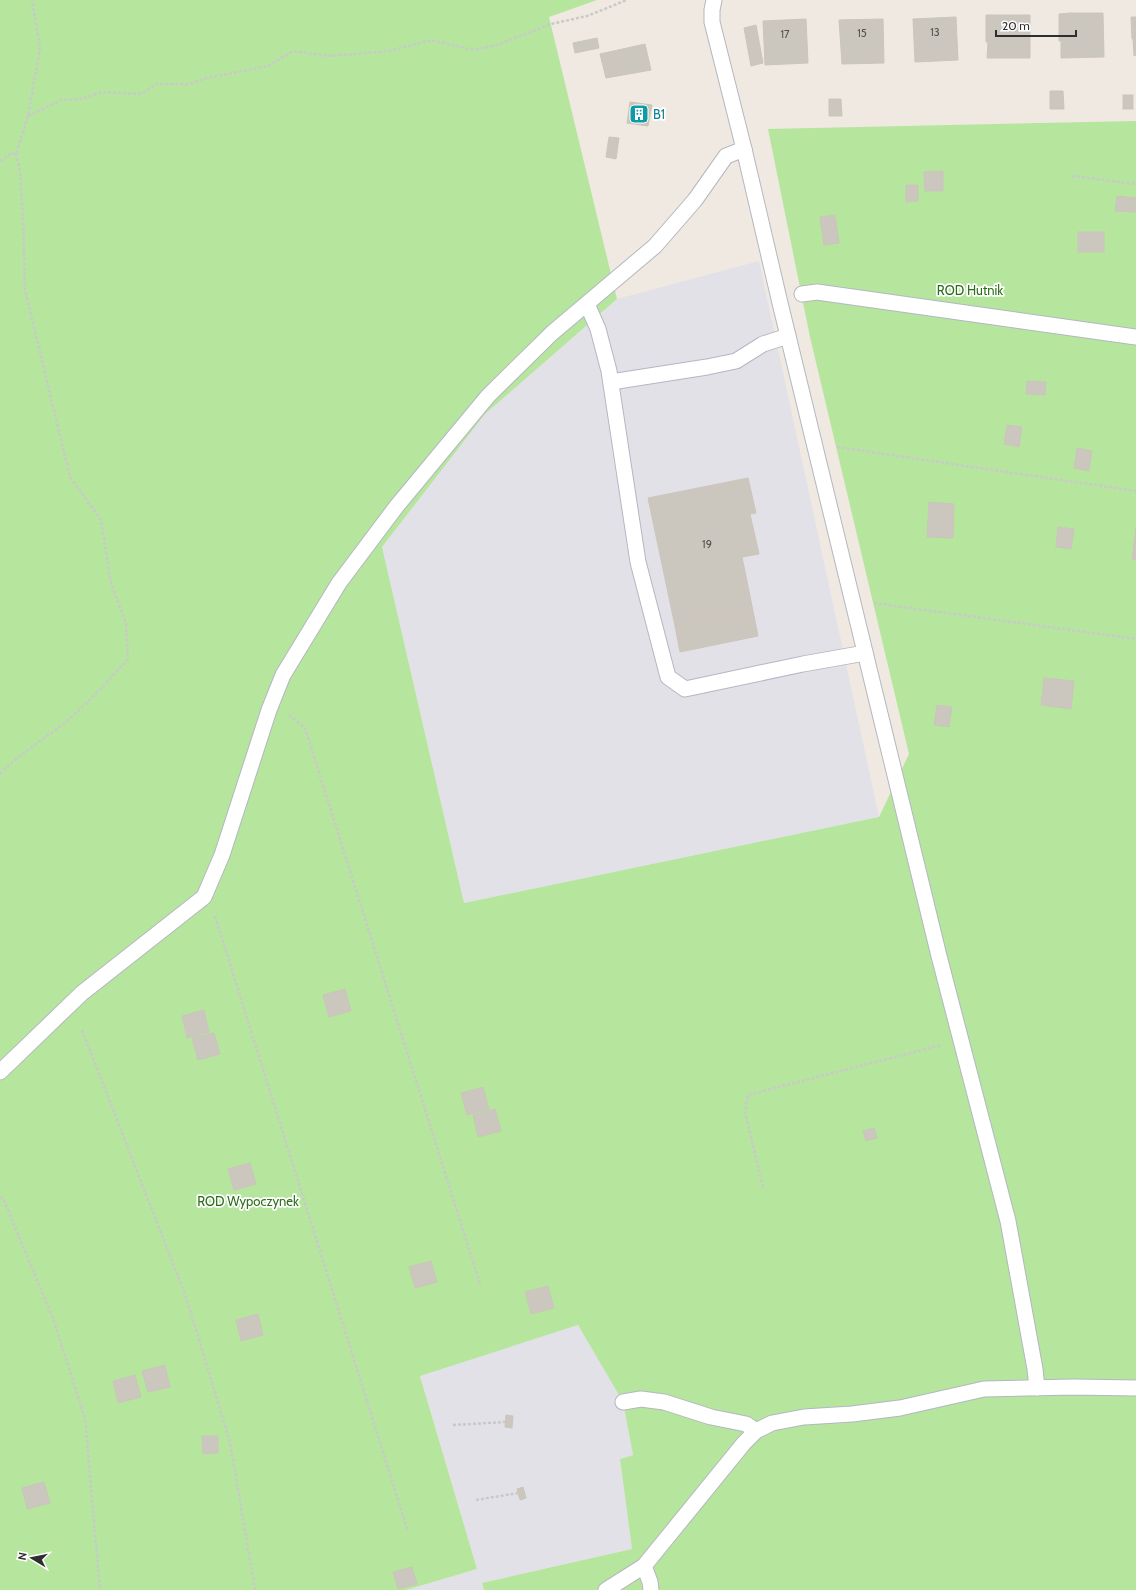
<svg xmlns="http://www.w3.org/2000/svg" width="1136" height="1590" font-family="Cabin,sans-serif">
<rect width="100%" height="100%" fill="#efe9e1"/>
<g fill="#e3e1e8">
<path d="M 759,261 L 879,817 L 464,903 L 382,547 L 485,414 L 617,299 Z"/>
<path d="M 578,1325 L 623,1402 L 633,1455 L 620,1459 L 632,1549 L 482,1583 L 484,1590 L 406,1590 L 477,1569 L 420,1375 Z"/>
</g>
<path fill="#b6e59e" d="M 0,0 L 597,0 L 549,17 L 617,299 L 485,414 L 382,547 L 464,903 L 879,817 L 909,754 L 810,337 L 768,129 L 1136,121 L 1136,1590 L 484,1590 L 482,1583 L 632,1549 L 620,1459 L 633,1455 L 623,1402 L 578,1325 L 420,1376 L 477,1569 L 406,1590 L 0,1590 Z"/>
<g fill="#cbc7bf" stroke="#cbc5ba">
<path d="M 1070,13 L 1103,13 L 1104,57 L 1061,58 L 1061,41 L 1059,41 L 1059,14 Z"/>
<path d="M 986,15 L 1030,15 L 1030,58 L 987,58 L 988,42 L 986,42 Z"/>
<path d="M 956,17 L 958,60 L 915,62 L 913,19 Z"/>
<path d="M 1131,17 L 1136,17 L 1136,55 L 1134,56 L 1133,39 L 1132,39 Z"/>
<path d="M 806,19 L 808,63 L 765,65 L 763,21 Z"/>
<path d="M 883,19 L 884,63 L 842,64 L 839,20 Z"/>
<path d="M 756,25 L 763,63 L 751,66 L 744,28 Z"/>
<path d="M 597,38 L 599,48 L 575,53 L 573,43 Z"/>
<path d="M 645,44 L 651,70 L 606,78 L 600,54 Z"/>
<path d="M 1050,91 L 1063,91 L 1064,109 L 1050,109 Z"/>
<rect x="1123" y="95" width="10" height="14"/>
<path d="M 829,99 L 841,99 L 842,116 L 829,116 Z"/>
<path d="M 630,102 L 652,105 L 648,126 L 627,123 Z"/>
<path d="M 609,137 L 619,138 L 616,159 L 606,157 Z"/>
<path d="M 943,171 L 943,191 L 925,191 L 924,172 Z"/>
<path d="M 906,185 L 918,185 L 918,201 L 906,202 Z"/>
<path d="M 1117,196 L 1136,198 L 1135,212 L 1115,211 Z"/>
<path d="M 835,215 L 839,243 L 824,245 L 820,217 Z"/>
<rect x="1078" y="232" width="26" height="20"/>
<path d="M 1027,381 L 1046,382 L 1045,395 L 1026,394 Z"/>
<path d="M 1007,425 L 1022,427 L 1019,447 L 1004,444 Z"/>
<path d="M 1077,448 L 1092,451 L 1089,471 L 1074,468 Z"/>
<path d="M 748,478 L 756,513 L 750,514 L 759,554 L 742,557 L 753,611 L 675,626 L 648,498 Z"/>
<path d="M 929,502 L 954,504 L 953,538 L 927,537 Z"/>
<path d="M 1058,527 L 1074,529 L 1071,549 L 1056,547 Z"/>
<path d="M 1136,528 L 1136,560 L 1132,559 Z"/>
<path d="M 753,611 L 758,636 L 680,652 L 675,626 Z"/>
<path d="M 1044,678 L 1074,681 L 1071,709 L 1041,705 Z"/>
<path d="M 937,705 L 952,707 L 949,727 L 934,725 Z"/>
<path d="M 345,989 L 351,1011 L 329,1017 L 323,995 Z"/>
<path d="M 204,1010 L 209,1032 L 187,1038 L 182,1016 Z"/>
<path d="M 214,1033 L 220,1054 L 198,1060 L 192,1038 Z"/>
<path d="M 483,1087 L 489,1109 L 467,1115 L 461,1093 Z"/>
<path d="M 495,1109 L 501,1131 L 478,1137 L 473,1115 Z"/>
<path d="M 874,1128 L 877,1138 L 866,1141 L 863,1131 Z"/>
<path d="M 250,1163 L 256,1184 L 234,1190 L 228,1169 Z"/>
<path d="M 431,1261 L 437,1282 L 415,1288 L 409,1267 Z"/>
<path d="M 548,1286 L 554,1308 L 531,1314 L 525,1292 Z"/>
<path d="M 258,1314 L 263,1335 L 241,1341 L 236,1320 Z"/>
<path d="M 165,1365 L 170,1387 L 148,1392 L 142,1371 Z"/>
<path d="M 135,1375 L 141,1397 L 118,1403 L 113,1381 Z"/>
<path d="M 506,1415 L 513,1416 L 512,1428 L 505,1427 Z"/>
<path d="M 202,1436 L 218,1436 L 218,1453 L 203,1454 Z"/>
<path d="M 44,1482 L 50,1503 L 27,1509 L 22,1488 Z"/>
<path d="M 523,1487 L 526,1498 L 520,1500 L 517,1489 Z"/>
<path d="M 412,1567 L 417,1584 L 398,1589 L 393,1572 Z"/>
</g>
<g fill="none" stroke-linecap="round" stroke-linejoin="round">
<defs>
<g id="lane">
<path d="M 714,0 L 712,10 L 712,22 L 744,149 L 780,303 L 939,956 L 1008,1221 L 1035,1369 L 1037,1388"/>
<path d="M 802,294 L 817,292 L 1136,337"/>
<path d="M 587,304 L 598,329 L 609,371 L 638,562 L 668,677 L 685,689 L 803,664 L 865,653"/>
<path d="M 611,382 L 707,367 L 736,361 L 763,344 L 788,336"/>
<path d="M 0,1072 L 82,993 L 204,897 L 222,855 L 269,710 L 283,675 L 339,583 L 396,507 L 488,396 L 552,333 L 655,246 L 695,200 L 726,156 L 744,149"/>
<path d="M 623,1402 L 641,1399 L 664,1402 L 711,1417 L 746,1424 L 756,1431"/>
<path d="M 644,1566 L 650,1582 L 651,1590"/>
<path d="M 606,1590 L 644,1566 L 744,1443 L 756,1431 L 772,1423 L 804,1417 L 852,1414 L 900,1408 L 984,1389 L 1073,1387 L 1136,1388"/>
</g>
</defs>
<use href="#lane" stroke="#b4b7c1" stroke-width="17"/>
<g stroke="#c9c9c9" stroke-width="2.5" stroke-dasharray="3 2" stroke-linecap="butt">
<path d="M 28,116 L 61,100 L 81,99 L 103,92 L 137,94 L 145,92 L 156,84 L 188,84 L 207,78 L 268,66 L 293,51 L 330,56 L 389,51 L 431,40 L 474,50 L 497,45 L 551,24 L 587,16 L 627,0"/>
<path d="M 0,161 L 12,153 L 16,154 L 28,116 L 40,48 L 32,0"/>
<path d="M 1072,176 L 1136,184"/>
<path d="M 837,447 L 1136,491"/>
<path d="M 874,603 L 1136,639"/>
<path d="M 289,715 L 305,728 L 480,1284"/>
<path d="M 0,774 C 17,756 38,743 58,728 C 84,708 106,683 128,659 L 126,623 L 111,584 L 101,520 L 70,477 L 25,290 L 23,219 L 20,171 L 16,154"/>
<path d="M 215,916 L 408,1532"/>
<path d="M 82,1030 L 186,1297 L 230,1442 L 255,1590"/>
<path d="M 763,1187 L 745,1112 L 748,1095 L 941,1045"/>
<path d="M 0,1198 L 3,1198 L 54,1321 L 85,1419 L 100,1590"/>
<path d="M 453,1425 L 505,1422"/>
<path d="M 476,1500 L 518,1493"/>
</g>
<use href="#lane" stroke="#fff" stroke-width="15"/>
</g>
<defs>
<symbol id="building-square" viewBox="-11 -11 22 22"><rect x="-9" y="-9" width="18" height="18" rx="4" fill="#0f9aa8" stroke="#fff"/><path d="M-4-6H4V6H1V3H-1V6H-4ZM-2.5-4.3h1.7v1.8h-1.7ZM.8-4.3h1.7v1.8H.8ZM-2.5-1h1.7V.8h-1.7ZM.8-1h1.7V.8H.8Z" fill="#fff"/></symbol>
</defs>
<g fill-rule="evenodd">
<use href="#building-square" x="628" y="103" width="22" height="22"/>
</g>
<g text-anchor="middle" stroke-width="3.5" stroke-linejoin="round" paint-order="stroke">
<g font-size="11" fill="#555452">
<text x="935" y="36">13</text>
<text x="862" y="37">15</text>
<text x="785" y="38">17</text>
<text x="707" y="548">19</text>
</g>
<g font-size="13" fill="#0d838f" stroke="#fff" text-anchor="start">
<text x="653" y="119">B1</text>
</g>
<g font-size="13" fill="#2c6e1b" stroke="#fff">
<text x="970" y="295">ROD Hutnik</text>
<text x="248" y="1206">ROD Wypoczynek</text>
</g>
</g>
<g transform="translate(32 1558) rotate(280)" stroke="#ffffff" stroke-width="3" paint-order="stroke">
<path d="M0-3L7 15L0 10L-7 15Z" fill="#2e2e2e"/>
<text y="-6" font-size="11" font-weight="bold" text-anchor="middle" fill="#2e2e2e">N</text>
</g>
<path d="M996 30v6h80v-6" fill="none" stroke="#2e2e2e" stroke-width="2"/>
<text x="1002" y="30" font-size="12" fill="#2e2e2e" stroke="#ffffff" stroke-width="3" paint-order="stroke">20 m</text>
</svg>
